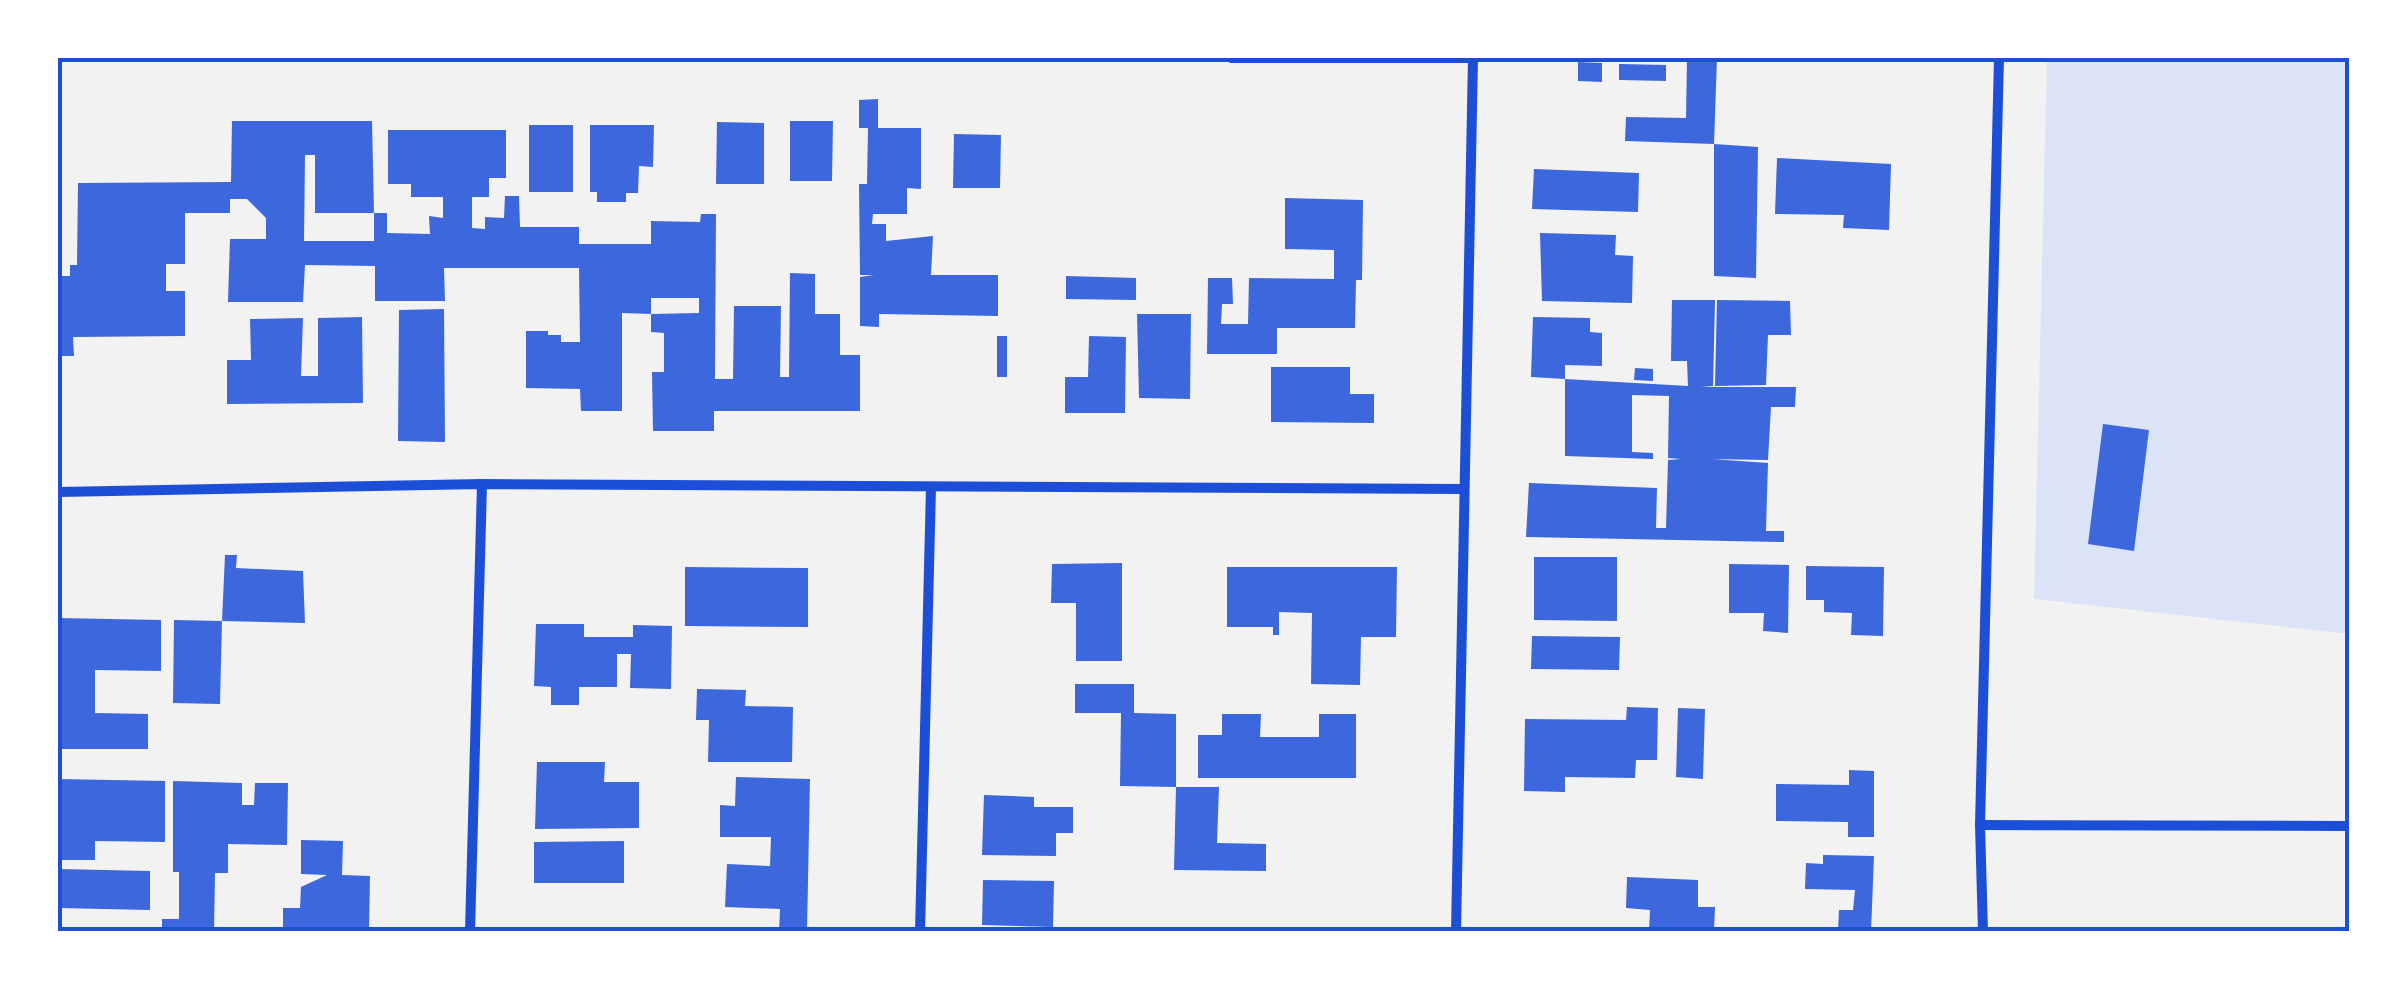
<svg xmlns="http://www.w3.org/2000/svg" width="2407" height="989" font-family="Rubik,sans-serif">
<rect width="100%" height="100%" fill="#f2f2f2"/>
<path fill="#dbe4f7" d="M 2047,58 L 2349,58 L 2349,634 L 2034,599 Z"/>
<g fill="#3d67dc" fill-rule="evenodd">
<path d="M 1687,58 L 1717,58 L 1714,144 L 1758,147 L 1756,278 L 1714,276 L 1714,144 L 1625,141 L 1626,117 L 1686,118 Z"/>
<path d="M 1578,62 L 1602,63 L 1602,82 L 1578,81 Z"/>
<path d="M 1619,64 L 1666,65 L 1666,81 L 1619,80 Z"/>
<path d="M 878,99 L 878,128 L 921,128 L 921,189 L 907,188 L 907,214 L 873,214 L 872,224 L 886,224 L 886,241 L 933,236 L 931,275 L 998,275 L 998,316 L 879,314 L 879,327 L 860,326 L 860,277 L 874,275 L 860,275 L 859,184 L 867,184 L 868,128 L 859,128 L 859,100 Z"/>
<path d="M 232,121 L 372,121 L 374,213 L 387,213 L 387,233 L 430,234 L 429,216 L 443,218 L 443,197 L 411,197 L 411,184 L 388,184 L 388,130 L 506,130 L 506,178 L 489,178 L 489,197 L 472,197 L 472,228 L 485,229 L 485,217 L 504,218 L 505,196 L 519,196 L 520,227 L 579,227 L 579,244 L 651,244 L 651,221 L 700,222 L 701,214 L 716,214 L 715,379 L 733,379 L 734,306 L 781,306 L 780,377 L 789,377 L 790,273 L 815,274 L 815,314 L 840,314 L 840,355 L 860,355 L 860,411 L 714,411 L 714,431 L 653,431 L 652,372 L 664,372 L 664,333 L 651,332 L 651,314 L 622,313 L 622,411 L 581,411 L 580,389 L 526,388 L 526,331 L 548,331 L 548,335 L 561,335 L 561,342 L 580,342 L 579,268 L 444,268 L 445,301 L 375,301 L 375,266 L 305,265 L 303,302 L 228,302 L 230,239 L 266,239 L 266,218 L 247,199 L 230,199 L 230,213 L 185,213 L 185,264 L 166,264 L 166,291 L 185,291 L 185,336 L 73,337 L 74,356 L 58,356 L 58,276 L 70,276 L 70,265 L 77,265 L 78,183 L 231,182 ZM 305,155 L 315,155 L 315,213 L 374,213 L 374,241 L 304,241 ZM 651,298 L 699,298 L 699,313 L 651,314 Z"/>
<path d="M 790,121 L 833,121 L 832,181 L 790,181 Z"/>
<path d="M 717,122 L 764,123 L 764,184 L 716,184 Z"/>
<rect x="529" y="125" width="44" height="67"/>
<path d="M 590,125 L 654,125 L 653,167 L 639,166 L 638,193 L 626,193 L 626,202 L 597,202 L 597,192 L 590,192 Z"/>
<path d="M 954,134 L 1001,135 L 1000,188 L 953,188 Z"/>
<path d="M 1777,158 L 1891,164 L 1889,230 L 1843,228 L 1844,215 L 1775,214 Z"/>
<path d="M 1534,169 L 1639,173 L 1638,212 L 1532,209 Z"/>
<path d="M 1285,198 L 1363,200 L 1362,280 L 1356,280 L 1355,328 L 1277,328 L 1277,354 L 1207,354 L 1208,278 L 1232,278 L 1233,304 L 1222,304 L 1221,324 L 1248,324 L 1249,278 L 1334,279 L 1334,250 L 1285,249 Z"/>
<path d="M 1540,233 L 1616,235 L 1615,255 L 1633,256 L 1632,303 L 1542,301 Z"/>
<path d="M 1066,276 L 1136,278 L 1136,300 L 1066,299 Z"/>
<path d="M 1672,300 L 1715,300 L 1713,386 L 1701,387 L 1796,387 L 1795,407 L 1771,407 L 1768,460 L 1712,459 L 1768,463 L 1766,531 L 1784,531 L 1784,542 L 1526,537 L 1529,483 L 1657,488 L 1656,528 L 1666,528 L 1668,460 L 1681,459 L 1668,458 L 1669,396 L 1632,395 L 1632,452 L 1653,453 L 1653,459 L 1565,456 L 1565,379 L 1688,386 L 1687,361 L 1671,361 Z"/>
<path d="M 1717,300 L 1790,301 L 1791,335 L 1768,335 L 1766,385 L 1715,386 Z"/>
<path d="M 444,309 L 445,442 L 398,441 L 399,310 Z"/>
<path d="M 1137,314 L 1191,314 L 1190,399 L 1139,398 Z"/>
<path d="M 362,317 L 363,403 L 227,404 L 227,360 L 251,360 L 250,319 L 303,318 L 301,376 L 318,376 L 318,318 Z"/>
<path d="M 1533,317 L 1590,318 L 1590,332 L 1602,333 L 1602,366 L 1565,365 L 1565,379 L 1531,377 Z"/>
<rect x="997" y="336" width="10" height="41"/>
<path d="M 1089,336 L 1126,337 L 1125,413 L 1065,413 L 1065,377 L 1088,377 Z"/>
<path d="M 1271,367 L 1350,367 L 1350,394 L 1374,394 L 1374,423 L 1271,422 Z"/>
<path d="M 1635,368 L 1653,369 L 1653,381 L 1634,380 Z"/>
<path d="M 2103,424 L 2149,430 L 2134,551 L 2088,544 Z"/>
<path d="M 225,555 L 237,555 L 236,568 L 303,571 L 305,623 L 222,621 Z"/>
<path d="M 1534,557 L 1617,557 L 1617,621 L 1534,620 Z"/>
<path d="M 1122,563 L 1122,661 L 1076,661 L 1076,603 L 1051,603 L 1052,564 Z"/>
<path d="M 1729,564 L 1789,565 L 1788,633 L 1763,631 L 1764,613 L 1729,613 Z"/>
<path d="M 1806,566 L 1884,567 L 1883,636 L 1851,635 L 1852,613 L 1824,612 L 1824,600 L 1806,600 Z"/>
<path d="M 685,567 L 808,568 L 808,627 L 685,626 Z"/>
<path d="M 1227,567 L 1397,567 L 1396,637 L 1361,637 L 1360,685 L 1311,684 L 1312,613 L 1279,612 L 1279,635 L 1273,635 L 1273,627 L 1227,627 Z"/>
<path d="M 58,618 L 161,620 L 161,671 L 95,670 L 95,713 L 148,714 L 148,749 L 58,749 Z"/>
<path d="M 174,620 L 222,621 L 220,704 L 173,703 Z"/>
<path d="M 536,624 L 584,624 L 584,637 L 633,637 L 633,625 L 672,626 L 671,689 L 630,688 L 631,654 L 617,654 L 617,687 L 579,687 L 579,705 L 551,705 L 551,687 L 534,686 Z"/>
<path d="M 1532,636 L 1620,637 L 1619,670 L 1531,669 Z"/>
<path d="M 1075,684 L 1134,684 L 1134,713 L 1176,714 L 1176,787 L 1120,786 L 1121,713 L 1075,713 Z"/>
<path d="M 697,689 L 746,690 L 745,706 L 793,707 L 792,762 L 708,762 L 709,720 L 696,720 Z"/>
<path d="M 1627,707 L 1658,708 L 1657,760 L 1636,760 L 1635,778 L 1565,777 L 1565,792 L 1524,791 L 1525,719 L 1626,720 Z"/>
<path d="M 1678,708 L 1705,709 L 1703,779 L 1676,777 Z"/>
<path d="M 1222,714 L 1261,714 L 1260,737 L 1319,737 L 1319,714 L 1356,714 L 1356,778 L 1198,778 L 1198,735 L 1222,735 Z"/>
<path d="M 537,762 L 605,762 L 604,782 L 639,782 L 639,828 L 535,829 Z"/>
<path d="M 1849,770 L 1874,771 L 1874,837 L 1848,837 L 1848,822 L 1776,821 L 1776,784 L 1849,785 Z"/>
<path d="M 736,777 L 810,779 L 807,932 L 779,932 L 780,909 L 725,907 L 727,864 L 770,866 L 771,837 L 720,837 L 720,805 L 735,806 Z"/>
<path d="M 58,779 L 165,781 L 165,842 L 95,841 L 95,860 L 58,860 Z"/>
<path d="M 173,781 L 242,783 L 242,805 L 254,805 L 255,783 L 288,783 L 287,845 L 228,844 L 228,873 L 215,873 L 214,932 L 162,932 L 162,919 L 179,919 L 179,872 L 173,872 Z"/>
<path d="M 1176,787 L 1219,787 L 1217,843 L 1266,844 L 1266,871 L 1174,870 Z"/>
<path d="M 984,795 L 1034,797 L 1034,807 L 1073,807 L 1073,833 L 1056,833 L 1056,856 L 982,855 Z"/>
<path d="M 301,840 L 343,841 L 342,875 L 370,876 L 369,932 L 283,929 L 283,908 L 300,908 L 301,887 L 327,875 L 301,874 Z"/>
<path d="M 624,841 L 624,883 L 534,883 L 534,842 Z"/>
<path d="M 1823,855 L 1874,856 L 1871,932 L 1838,932 L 1839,910 L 1853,910 L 1855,890 L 1805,889 L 1806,863 L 1823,864 Z"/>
<path d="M 58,869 L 150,871 L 150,910 L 58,908 Z"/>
<path d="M 1627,877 L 1698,880 L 1698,907 L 1715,907 L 1714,932 L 1649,932 L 1650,910 L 1626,908 Z"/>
<path d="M 983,880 L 1054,881 L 1053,927 L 982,925 Z"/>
</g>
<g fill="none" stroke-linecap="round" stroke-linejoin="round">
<g stroke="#1d4ed8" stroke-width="10">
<path d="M 1231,58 L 1473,58"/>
<path d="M 58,492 L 482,484 L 1462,489"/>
<path d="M 1980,825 L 2350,826"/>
<path d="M 470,932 L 482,484"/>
<path d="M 920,932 L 931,487"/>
<path d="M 1456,932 L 1473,58"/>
<path d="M 1983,932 L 1980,825 L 1999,58"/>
</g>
</g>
<rect width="2407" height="989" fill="none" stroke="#ffffff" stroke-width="120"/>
<rect x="60" y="60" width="2287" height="869" fill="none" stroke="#1d4ed8" stroke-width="4"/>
</svg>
